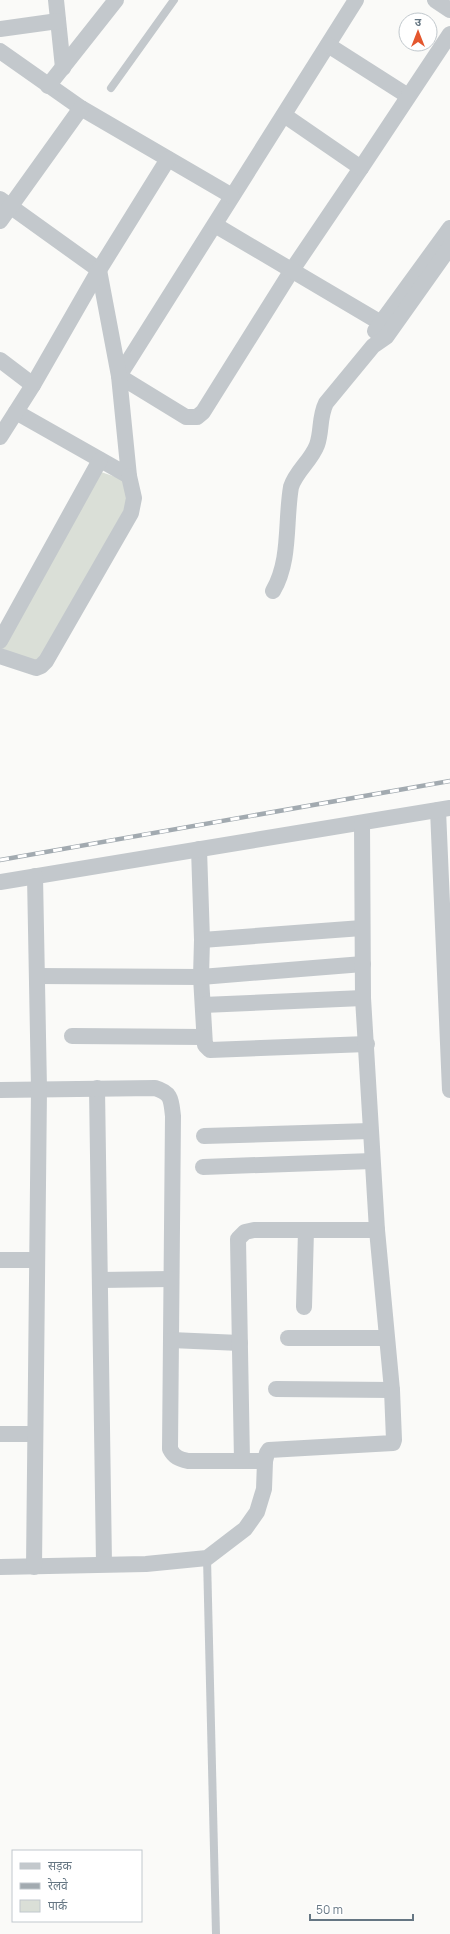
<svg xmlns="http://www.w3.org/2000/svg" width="450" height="1934" font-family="Manrope,'Noto Sans Devanagari',sans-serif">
<rect width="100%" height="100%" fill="#fafaf8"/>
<path fill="#dadfd7" d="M 101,472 L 122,479 L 131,498 L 38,664 L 1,648 Z"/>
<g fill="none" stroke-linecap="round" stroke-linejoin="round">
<g stroke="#c3c8cc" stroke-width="8">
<path d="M 111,88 L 174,0"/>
<path d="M 207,1558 L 216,1934"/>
</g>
<g stroke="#c3c8cc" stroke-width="16">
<path d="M 56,0 L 63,68"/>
<path d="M 356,0 L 119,376 L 186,417 L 197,417 L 203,412 L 292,270 L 361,168"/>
<path d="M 435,0 L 450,10"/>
<path d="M 0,29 L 58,21"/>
<path d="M 328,45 L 408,96"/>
<path d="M 0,51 L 81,108 L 232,196"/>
<path d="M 48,86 L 116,0"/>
<path d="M 284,115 L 361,168 L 450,34"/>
<path d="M 0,199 L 99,270 L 119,376 L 129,476 L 16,412"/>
<path d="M 0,221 L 81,108"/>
<path d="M 215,225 L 381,323"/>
<path d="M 375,331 L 450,228"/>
<path d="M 0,360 L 33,385"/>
<path d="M 0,437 L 33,385 L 99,270 L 168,159"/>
<path d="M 273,591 C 291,560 285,522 291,487 C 296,471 311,461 317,445 C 322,431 319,417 326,403 L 373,346 L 386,337 L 450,247"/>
<path d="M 0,641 L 100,460"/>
<path d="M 0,656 L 36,668 L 41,666 L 46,661 L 131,513 L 134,498 L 129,476"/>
<path d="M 438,810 L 450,1090"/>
<path d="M 199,849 L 202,940 L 201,977 L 205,1045 L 210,1050 L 367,1044"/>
<path d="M 0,882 L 450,808"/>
<path d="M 202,940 L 362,928"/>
<path d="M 37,976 L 201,977 L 363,964"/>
<path d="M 203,1005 L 363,998"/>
<path d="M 72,1036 L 203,1037"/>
<path d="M 97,1088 L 104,1564"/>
<path d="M 0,1090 L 155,1088 C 172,1093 171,1100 173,1116 L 170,1449 C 174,1457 179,1459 188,1461 L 265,1461"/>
<path d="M 204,1136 L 370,1131"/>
<path d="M 203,1167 L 372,1161"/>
<path d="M 0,1260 L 37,1260"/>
<path d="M 100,1280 L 171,1279"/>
<path d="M 304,1307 L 306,1230"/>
<path d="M 288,1338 L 386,1338"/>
<path d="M 171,1340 L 240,1343"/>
<path d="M 276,1389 L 392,1390"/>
<path d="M 0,1434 L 35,1434"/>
<path d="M 242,1461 L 238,1239 L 245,1232 L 254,1230 L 377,1230"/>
<path d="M 0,1567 L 146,1564 L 207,1558 L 245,1529 L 257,1512 L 264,1489 L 265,1461 L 267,1453 L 269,1450 L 393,1443 L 394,1440 L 392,1390 L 377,1230 L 363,998 L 362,823"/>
<path d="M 34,1567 L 39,1089 L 35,876"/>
</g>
<defs>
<path id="rail" d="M 0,860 L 450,781"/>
</defs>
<use href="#rail" stroke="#a2aab0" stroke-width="4.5"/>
<use href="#rail" stroke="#fff" stroke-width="3" stroke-dasharray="9" stroke-linecap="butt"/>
</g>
<rect x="12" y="1850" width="130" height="72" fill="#ffffff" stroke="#c1c8cd"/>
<rect x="20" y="1863" width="20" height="6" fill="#c3c8cc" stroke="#c1c8cd"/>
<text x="48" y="1870" font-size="12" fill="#657683">सड़क</text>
<rect x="20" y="1883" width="20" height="6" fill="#a2aab0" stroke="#c1c8cd"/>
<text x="48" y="1890" font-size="12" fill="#657683">रेलवे</text>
<rect x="20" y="1900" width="20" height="12" fill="#dadfd7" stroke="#c1c8cd"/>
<text x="48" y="1910" font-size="12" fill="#657683">पार्क</text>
<g transform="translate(418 32)"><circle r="19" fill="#ffffff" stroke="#c1c8cd"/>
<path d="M0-3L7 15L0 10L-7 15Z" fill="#e4572e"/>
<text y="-6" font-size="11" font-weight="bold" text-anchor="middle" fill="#657683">उ</text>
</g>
<path d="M310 1914v6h103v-6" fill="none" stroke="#657683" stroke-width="2"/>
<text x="316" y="1914" font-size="12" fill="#657683" stroke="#ffffff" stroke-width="3" paint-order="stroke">50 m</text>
</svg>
